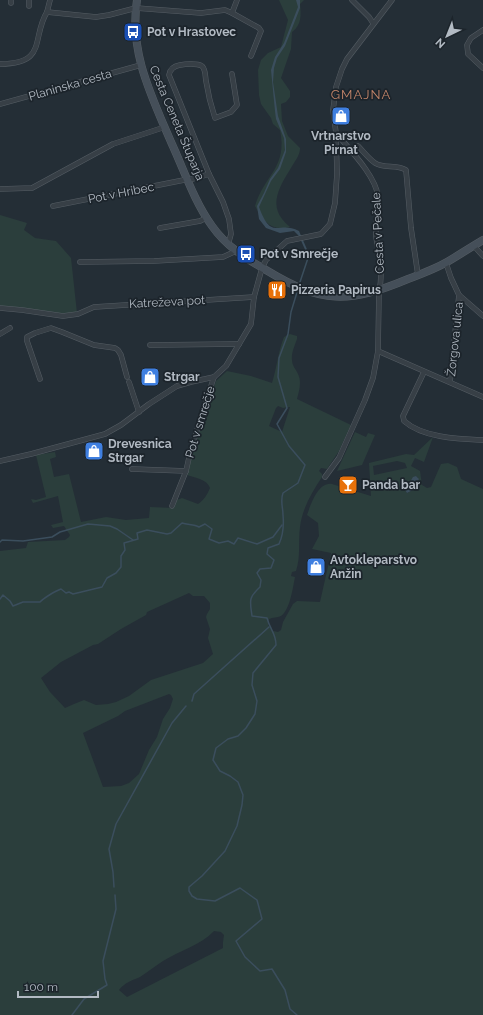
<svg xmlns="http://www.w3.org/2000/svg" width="483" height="1015" font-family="Raleway,sans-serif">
<rect width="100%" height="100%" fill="#242e36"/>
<g fill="#2b3e3c" fill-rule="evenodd">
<path d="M 279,0 L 304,0 L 300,4 C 301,14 302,25 292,32 L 291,49 L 281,78 L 290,91 L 290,97 L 286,102 L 281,104 L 282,121 L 288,136 L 300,148 C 300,154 297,158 294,163 C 281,185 264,206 290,227 C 271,232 263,221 255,206 C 264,175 288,168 280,130 L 273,124 L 271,118 L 261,104 L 259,95 L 258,70 L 261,60 L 268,53 L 281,47 L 288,20 Z"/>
<path d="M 0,215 L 27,223 L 24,230 L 35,238 L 56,241 L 71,258 L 77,313 L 60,315 L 0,307 Z"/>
<path d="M 290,334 L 297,336 L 297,339 C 295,345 291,353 292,360 C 292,366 296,369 298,374 C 302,382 299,391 297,399 L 351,425 L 339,451 L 327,469 L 321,468 L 319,471 L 322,474 L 322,477 C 312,492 302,509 300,527 C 298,542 301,556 296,571 L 292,572 L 291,576 L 295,577 C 293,587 290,610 281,616 C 277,618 273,617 269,619 L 268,625 L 273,631 L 278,632 L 281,630 L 283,622 L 293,604 L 297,601 L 320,602 L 331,553 L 312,549 L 319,536 L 318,523 L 307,515 C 311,504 318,482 332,484 L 371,496 L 369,463 L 406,454 L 414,455 L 433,437 L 424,462 L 415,458 L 411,466 L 420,471 L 422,485 L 427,488 L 431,487 L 441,464 L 448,463 L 457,467 L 461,479 L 483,489 L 483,1015 L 0,1015 L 0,551 L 26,548 L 28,542 L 65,540 L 69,537 L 70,535 L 64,526 L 53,528 L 51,525 L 63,522 L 58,496 L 33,503 L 31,499 L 36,500 L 46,497 L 36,455 L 55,452 L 56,457 L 50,459 L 54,477 L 69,474 L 81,522 L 106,517 L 126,520 L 149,518 L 150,507 L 174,508 L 177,500 L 182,498 L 198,504 C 204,500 207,495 210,488 C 207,479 195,478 187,475 L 193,450 L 216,381 L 227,371 L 251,376 L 272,383 C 277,367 278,352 284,337 ZM 278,406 L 283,408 L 290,407 L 282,432 L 269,426 L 276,408 ZM 397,461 L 405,463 L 407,468 L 374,475 L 373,466 ZM 416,476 L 418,478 L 416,483 L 415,489 L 407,493 L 405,488 L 411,482 L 412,479 ZM 189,593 L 193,596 L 204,596 L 210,603 L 210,609 L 207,614 L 206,617 L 210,629 L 208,638 L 213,654 L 203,663 L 151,680 L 129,696 L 116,702 L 108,704 L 96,705 L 84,700 L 74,704 L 65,708 L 50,692 L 41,678 L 61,662 L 93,645 L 98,644 L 121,629 L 146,615 L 147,612 ZM 169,694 L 171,695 L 173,699 L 170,708 L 163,719 L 157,737 L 149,750 L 139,774 L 129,783 L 121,786 L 103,787 L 83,733 L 118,716 L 125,711 ZM 214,931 L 221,932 L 224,935 L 223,942 L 223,948 L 127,997 L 119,990 C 124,983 133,980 140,977 C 148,972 155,966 163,961 C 179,951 201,945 214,931 Z"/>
<path d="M 355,432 L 366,437 L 368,433 L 375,435 L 362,465 L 337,471 Z"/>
</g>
<g fill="#3b4e5d">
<path d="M 296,0 L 300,0 L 300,8 L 285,46 L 277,58 L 274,68 L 273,82 L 278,116 L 286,139 L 286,152 L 280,169 L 271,181 L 259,207 C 272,242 278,220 299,231 L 309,254 L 307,254 L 299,236 L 294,231 L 280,233 L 266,228 L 259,219 L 257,206 L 264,193 L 270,179 L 278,168 L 285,150 L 284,138 L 276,119 L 275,111 L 271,70 L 275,57 L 284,43 L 298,7 Z"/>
<path d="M 416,476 L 419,479 L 416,483 L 415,489 L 407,493 L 405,490 C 405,489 412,479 413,477 Z"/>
</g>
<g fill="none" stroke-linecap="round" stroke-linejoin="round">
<g stroke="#3b4e5d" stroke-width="1.5">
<path d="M 299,285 L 309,255 L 308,253"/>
<path d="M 0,542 L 2,540 L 23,541 L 52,537 L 60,532 L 88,524 L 110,526 L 117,529 L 133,540"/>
<path d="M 0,599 L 3,595 L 10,601 L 13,606 L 23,602 L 40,602 C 44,598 55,591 61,589 L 66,593 L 69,592 L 73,594 L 102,587 L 107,578 L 116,573 L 121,567 L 121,556 L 125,550 L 124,543 L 138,539 L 137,533 L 147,530 L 167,534 L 171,533 L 182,523 C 188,525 194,524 199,527 L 205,524 L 212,529 L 209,539 L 219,543 L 228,541 L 234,544 L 238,538 L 257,544 L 273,537 L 282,525"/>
<path d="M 192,701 L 194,694 L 269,627"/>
<path d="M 114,887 L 113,872 L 109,849 L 116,824 L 172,723 L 186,706"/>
<path d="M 72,1015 L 84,999 L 107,985 L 105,979 L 103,961 L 116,909 L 115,895"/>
<path d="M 297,1015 L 290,1009 L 285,990 L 272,969 L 260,971 L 245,957 L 236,941 L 262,919 L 257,900 L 240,888 L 215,901 L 197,899 L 192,896 L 189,891 L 189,887 L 202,876 L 225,851 L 237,826 L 242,805 L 243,795 L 238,782 L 230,776 L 220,771 L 213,760 L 216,748 L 228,739 L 238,736 L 246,728 L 255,714 L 257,701 L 252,685 L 253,673 L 276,645 C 276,633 270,630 267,618 L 252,616 C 250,601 248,598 260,587 L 261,580 L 257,573 L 260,569 L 271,568 L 274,560 L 267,554 L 268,548 L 279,544 C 283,535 284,525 283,515 C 283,507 280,501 283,493 L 298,483 L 305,465 L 289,446 L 277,424 L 287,408 L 278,377 L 279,358 L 288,334 L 291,312 L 298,289"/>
</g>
<defs>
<g id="street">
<path d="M 11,0 L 11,3"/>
<path d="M 29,0 L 29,6"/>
<path d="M 352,0 L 369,17 L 373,23"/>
<path d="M 47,12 L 50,0"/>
<path d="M 232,13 L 237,0"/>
<path d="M 483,30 L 471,38 L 467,45 L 468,54 L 483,68"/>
<path d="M 0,64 C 48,64 31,38 47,12 L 96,17 L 109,15 L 136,8 L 201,13 L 225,10 L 232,13 L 259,28 L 261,31 L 251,56"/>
<path d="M 0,104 L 141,65"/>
<path d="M 352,153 L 358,146 C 363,151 369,159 375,163 C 384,169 397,164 406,170 L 411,228 L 418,275"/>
<path d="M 0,189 L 32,188 L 113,144 L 165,127"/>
<path d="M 53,206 C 97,197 140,189 184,180 L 193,179 L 209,174"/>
<path d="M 160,228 L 200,221 L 206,218"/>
<path d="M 228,245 L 231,234 L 229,219 L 223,202 L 209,174 L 169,75 C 170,69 174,66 180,65 C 185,64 197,63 202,66 C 206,70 205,76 206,81 C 208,94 211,106 215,118 L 231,112 L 237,105 L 232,74"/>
<path d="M 474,246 L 483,256"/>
<path d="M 80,262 L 154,261 L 223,257 L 236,251"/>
<path d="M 446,263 L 451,278 L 459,295 L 483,316"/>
<path d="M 0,308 L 22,310 L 63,316 L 78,314 L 94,307 L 254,297"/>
<path d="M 0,334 L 10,328"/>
<path d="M 150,345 L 239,344"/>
<path d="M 378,351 L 483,397"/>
<path d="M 424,372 L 403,416 L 404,421 C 423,438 459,439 483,440"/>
<path d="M 40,379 L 27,341 L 27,337 L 35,333 L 51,328 L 62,332 L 94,345 L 115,348 L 118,350 L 121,355 L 127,377"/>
<path d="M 129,382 L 139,412"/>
<path d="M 450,382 L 459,295"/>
<path d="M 0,461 L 31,454 L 105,434 L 121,425 L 149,404 L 177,386 L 191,382 L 214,377"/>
<path d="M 132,469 L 186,471"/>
<path d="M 325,477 L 339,458 L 365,400 L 373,378 L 378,351 L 379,291 C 384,272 378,254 376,236 C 375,223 379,209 378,196 C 375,175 350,150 336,133"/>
<path d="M 172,506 L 186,471 L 191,449 L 212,383 L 214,377 L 226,366 L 251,324 L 254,297 L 262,268 L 266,260 L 287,241 L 321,234 L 330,224 L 335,203 L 337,174 L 336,133 L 333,110 L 336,87 L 342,69 L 347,59 L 392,0"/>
</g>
<path id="secondary" d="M 137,0 C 129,52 151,95 171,142 C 184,170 194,201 212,226 C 226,246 245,258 266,270 C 322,304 348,304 408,279 C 421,274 435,269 447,262 C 459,255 471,247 483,240"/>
</defs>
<use href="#street" stroke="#555d64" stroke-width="5.5"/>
<use href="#secondary" stroke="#555d64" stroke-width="8"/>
<use href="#street" stroke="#373f46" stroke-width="4.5"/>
<use href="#secondary" stroke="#454f59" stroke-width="7"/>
</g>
<defs>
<symbol id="bus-square" viewBox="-11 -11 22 22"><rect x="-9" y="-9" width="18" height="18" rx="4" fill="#1a4fb4" stroke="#1c242b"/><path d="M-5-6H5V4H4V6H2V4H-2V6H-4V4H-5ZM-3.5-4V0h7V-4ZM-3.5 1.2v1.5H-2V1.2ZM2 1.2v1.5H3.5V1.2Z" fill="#fff"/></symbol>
<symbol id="shop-square" viewBox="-11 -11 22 22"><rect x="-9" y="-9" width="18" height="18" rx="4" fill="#3f7fe0" stroke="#1c242b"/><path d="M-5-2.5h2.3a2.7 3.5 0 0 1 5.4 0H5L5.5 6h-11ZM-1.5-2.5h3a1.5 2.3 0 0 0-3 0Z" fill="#fff"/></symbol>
<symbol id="restaurant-square" viewBox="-11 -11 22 22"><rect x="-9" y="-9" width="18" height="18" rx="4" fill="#e8710a" stroke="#1c242b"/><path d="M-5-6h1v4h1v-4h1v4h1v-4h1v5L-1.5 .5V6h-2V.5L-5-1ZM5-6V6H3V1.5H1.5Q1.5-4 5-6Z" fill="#fff"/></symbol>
<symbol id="bar-square" viewBox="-11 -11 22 22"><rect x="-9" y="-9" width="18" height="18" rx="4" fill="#e8710a" stroke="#1c242b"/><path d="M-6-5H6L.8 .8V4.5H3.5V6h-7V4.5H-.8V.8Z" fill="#fff"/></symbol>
</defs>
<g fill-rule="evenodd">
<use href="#bus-square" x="122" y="21" width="22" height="22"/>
<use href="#shop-square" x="330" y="105" width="22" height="22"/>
<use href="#bus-square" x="235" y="243" width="22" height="22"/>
<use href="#restaurant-square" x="266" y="279" width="22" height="22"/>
<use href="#shop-square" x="139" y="366" width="22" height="22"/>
<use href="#shop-square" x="83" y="440" width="22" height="22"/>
<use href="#bar-square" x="337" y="474" width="22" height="22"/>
<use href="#shop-square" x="305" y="556" width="22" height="22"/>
</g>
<g text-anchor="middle" stroke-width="3.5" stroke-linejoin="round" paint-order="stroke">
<g font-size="12" font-weight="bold" fill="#b2bac3" stroke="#1c242b" text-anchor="start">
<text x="147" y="36">Pot v Hrastovec</text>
<text x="341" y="140" text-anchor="middle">Vrtnarstvo<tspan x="341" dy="14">Pirnat</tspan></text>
<text x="260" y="258">Pot v Smrečje</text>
<text x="291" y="294">Pizzeria Papirus</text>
<text x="164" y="381">Strgar</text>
<text x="108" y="448">Drevesnica<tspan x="108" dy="14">Strgar</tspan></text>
<text x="362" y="489">Panda bar</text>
<text x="330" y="564">Avtokleparstvo<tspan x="330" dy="14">Anžin</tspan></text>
</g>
<g font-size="12" fill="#b2bac3" stroke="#1c242b">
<text transform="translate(70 85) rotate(-16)" y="4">Planinska cesta</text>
<text transform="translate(177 123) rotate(67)" y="4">Cesta Ceneta Štuparja</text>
<text transform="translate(121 193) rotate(-11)" y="4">Pot v Hribec</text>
<text transform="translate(378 233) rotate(-93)" y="4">Cesta v Pečale</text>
<text transform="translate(167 302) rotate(-3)" y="4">Katreževa pot</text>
<text transform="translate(455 339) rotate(-84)" y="4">Žorgova ulica</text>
<text transform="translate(200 422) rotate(-73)" y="4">Pot v smrečje</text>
</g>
<g font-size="13" letter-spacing="1" fill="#c5866a" stroke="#1c242b">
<text x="361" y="99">GMAJNA</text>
</g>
</g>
<g transform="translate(447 36) rotate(223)" stroke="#1c242b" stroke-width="3" paint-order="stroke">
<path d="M0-3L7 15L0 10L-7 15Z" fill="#b2bac3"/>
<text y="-6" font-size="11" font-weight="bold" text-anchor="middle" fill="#b2bac3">N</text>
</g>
<path d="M18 991v6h80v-6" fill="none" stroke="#b2bac3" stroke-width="2"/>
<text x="24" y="991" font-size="12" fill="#b2bac3" stroke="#1c242b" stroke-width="3" paint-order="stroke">100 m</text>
</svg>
